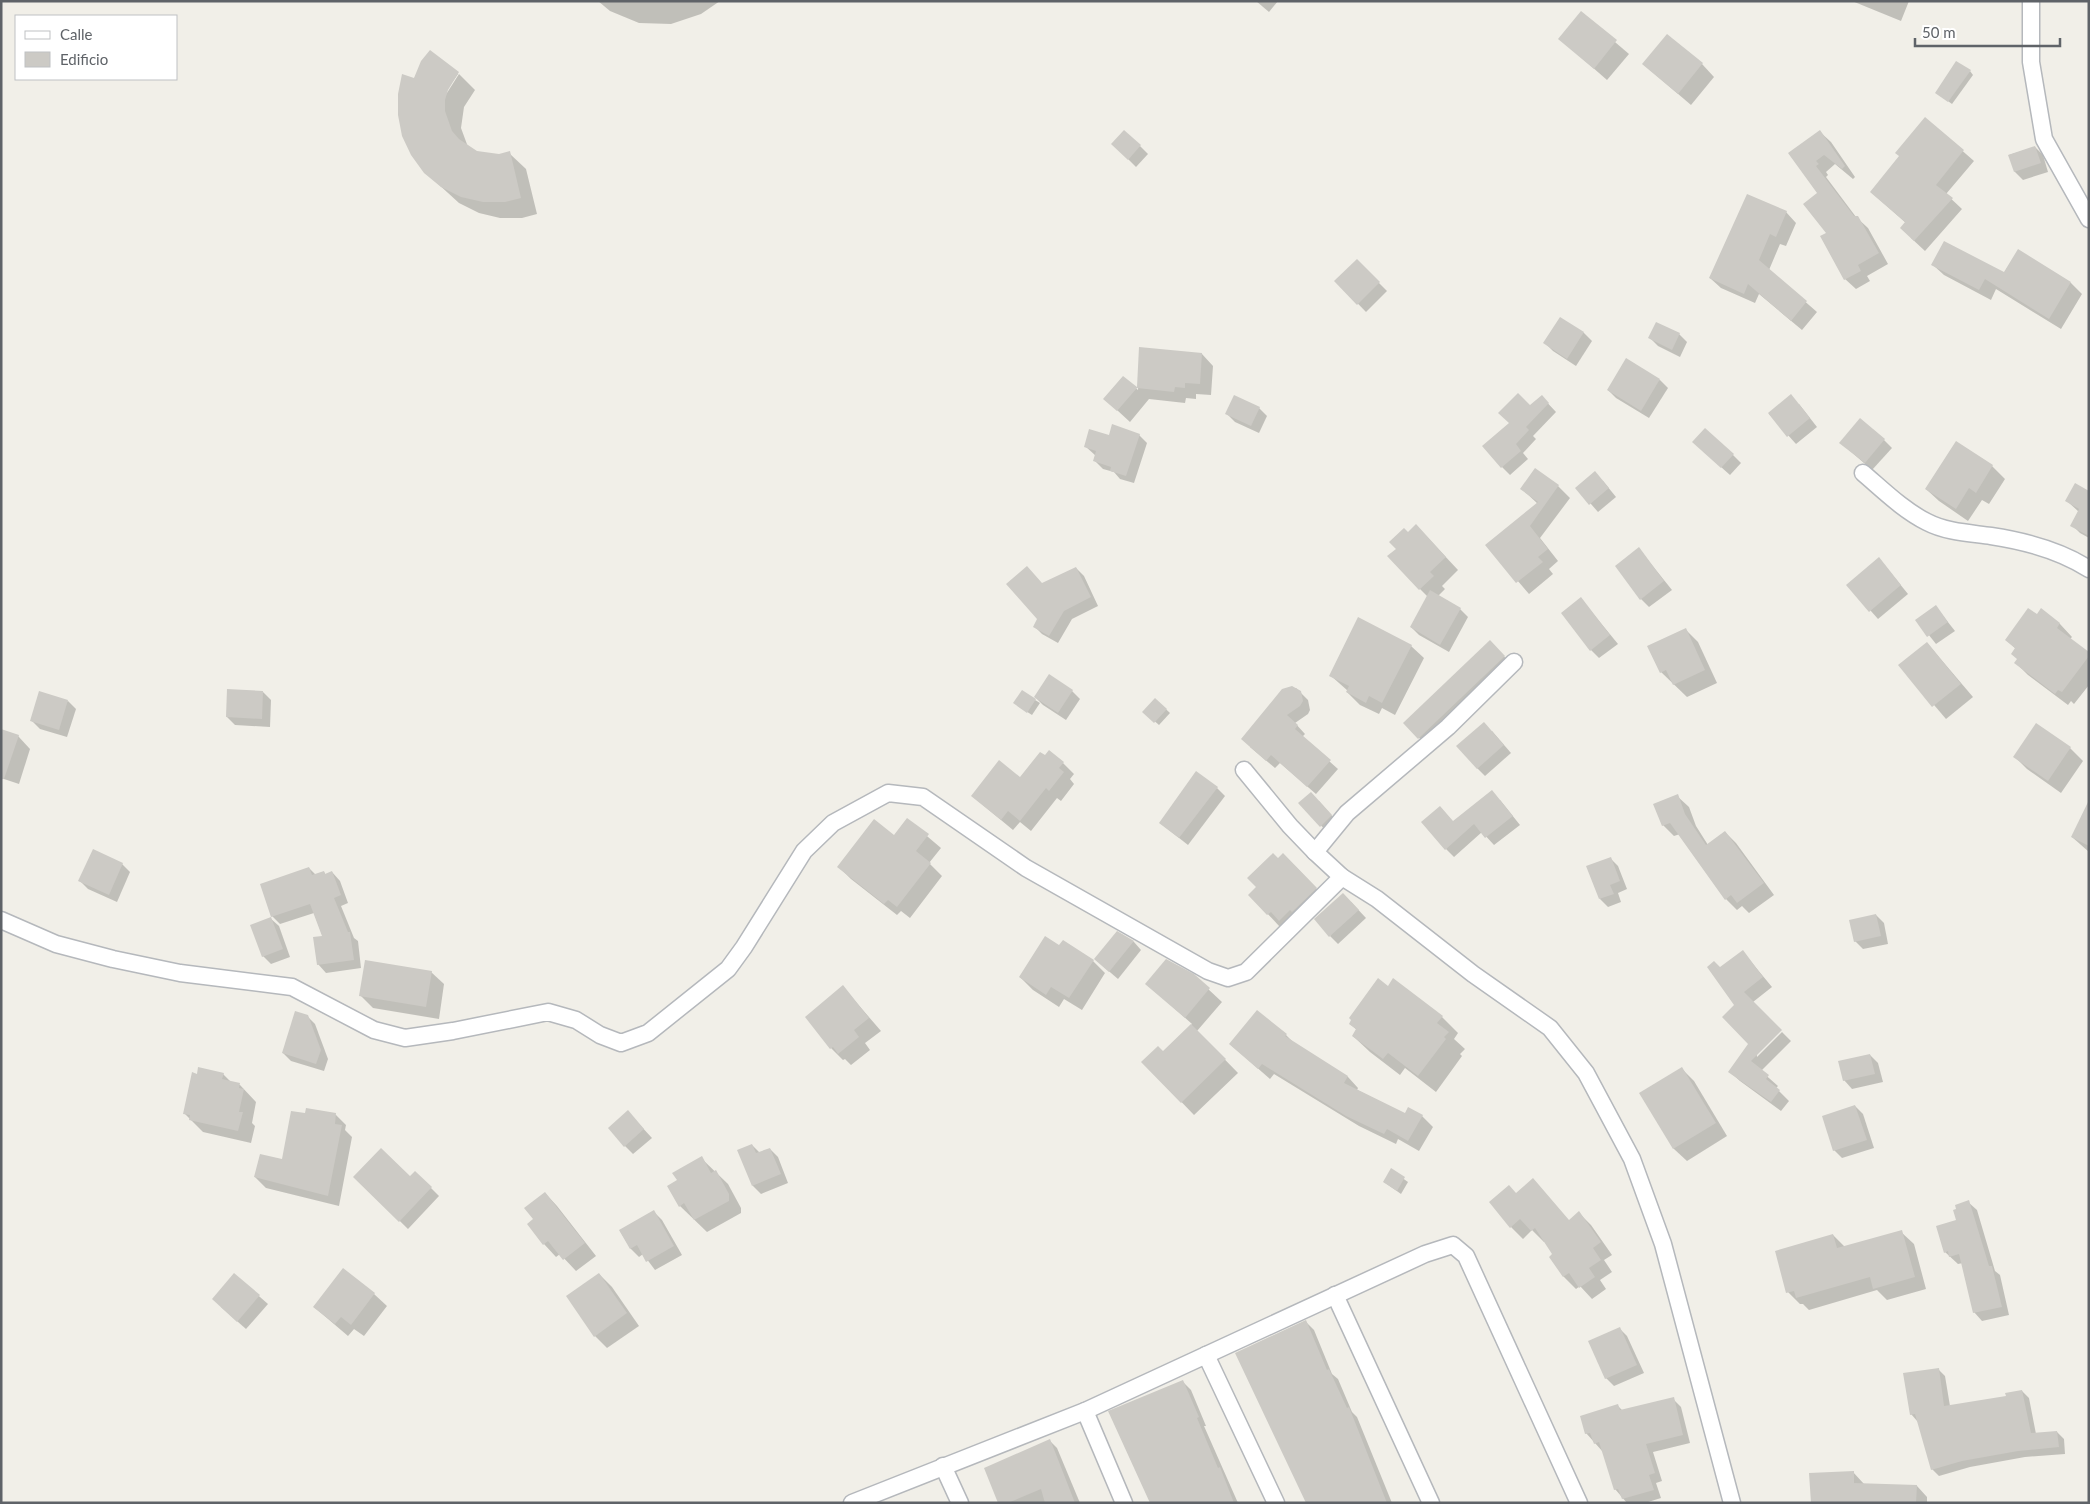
<svg xmlns="http://www.w3.org/2000/svg" width="2090" height="1504" font-family="Lato,sans-serif">
<rect width="100%" height="100%" fill="#f1efe8"/>
<g fill="#0003">
<path d="M 598,1 L 720,1 L 701,14 L 671,24 L 639,23 L 610,11 Z"/>
<path d="M 1256,1 L 1278,1 L 1269,12 Z"/>
<path d="M 1852,1 L 1909,1 L 1901,21 Z"/>
<path d="M 1581,13 L 1629,54 L 1607,80 L 1560,39 Z"/>
<path d="M 430,51 L 458,74 L 443,95 L 445,96 L 459,74 L 475,90 L 464,107 L 461,128 L 468,147 L 477,153 L 499,155 L 509,153 L 526,169 L 537,214 L 522,218 L 500,218 L 479,213 L 459,203 L 425,172 L 414,79 Z"/>
<path d="M 1643,64 L 1702,64 L 1714,77 L 1691,105 Z"/>
<path d="M 1970,71 L 1973,75 L 1952,104 L 1941,96 Z"/>
<path d="M 1926,119 L 1974,161 L 1946,194 L 1962,209 L 1925,251 L 1911,238 L 1906,223 L 1871,192 L 1901,157 Z"/>
<path d="M 1820,132 L 1831,142 L 1855,177 L 1853,179 L 1835,164 L 1826,172 L 1828,175 L 1826,177 L 1856,217 L 1868,228 L 1888,264 L 1867,276 L 1870,281 L 1856,289 L 1845,279 L 1828,233 L 1819,194 L 1790,154 Z"/>
<path d="M 1140,146 L 1148,154 L 1136,167 L 1121,152 Z"/>
<path d="M 2035,147 L 2043,155 L 2048,172 L 2023,180 L 2015,172 L 2009,155 Z"/>
<path d="M 1786,212 L 1796,223 L 1786,246 L 1780,244 L 1769,270 L 1817,312 L 1802,330 L 1759,294 L 1755,303 L 1721,288 L 1710,278 Z"/>
<path d="M 2018,251 L 2071,283 L 2082,294 L 2061,329 L 1996,289 L 1991,300 L 1944,275 L 1933,265 L 2004,273 Z"/>
<path d="M 1357,261 L 1387,291 L 1366,312 L 1336,281 Z"/>
<path d="M 1560,319 L 1584,333 L 1592,341 L 1576,366 L 1553,351 L 1545,343 Z"/>
<path d="M 1679,334 L 1687,342 L 1680,357 L 1658,346 L 1650,338 Z"/>
<path d="M 1140,349 L 1202,354 L 1213,366 L 1211,395 L 1196,394 L 1196,399 L 1186,398 L 1185,403 L 1149,399 L 1130,422 L 1105,399 L 1123,377 L 1138,390 Z"/>
<path d="M 1660,380 L 1668,388 L 1649,418 L 1616,398 L 1608,390 Z"/>
<path d="M 1542,397 L 1556,412 L 1533,436 L 1536,439 L 1523,453 L 1528,459 L 1510,475 L 1502,467 L 1510,423 Z"/>
<path d="M 1799,404 L 1817,427 L 1796,444 L 1769,414 Z"/>
<path d="M 1259,408 L 1267,416 L 1259,433 L 1235,422 L 1227,414 Z"/>
<path d="M 1139,435 L 1147,443 L 1134,483 L 1120,479 L 1114,472 L 1103,469 L 1095,461 L 1096,456 L 1085,446 L 1109,437 Z"/>
<path d="M 1884,440 L 1892,448 L 1872,470 L 1841,443 Z"/>
<path d="M 1956,443 L 1992,466 L 2005,479 L 1989,504 L 1982,500 L 1968,521 L 1939,501 L 1926,489 Z"/>
<path d="M 1702,450 L 1733,455 L 1741,463 L 1730,475 Z"/>
<path d="M 1535,470 L 1558,486 L 1570,498 L 1540,538 L 1558,561 L 1549,569 L 1553,574 L 1529,594 L 1487,545 L 1538,504 L 1522,489 Z"/>
<path d="M 1603,481 L 1616,497 L 1598,512 L 1577,488 Z"/>
<path d="M 2089,492 L 2089,538 L 2080,533 L 2072,525 L 2079,512 L 2067,501 Z"/>
<path d="M 1408,534 L 1428,538 L 1458,570 L 1442,586 L 1445,589 L 1438,596 L 1460,609 L 1468,617 L 1449,652 L 1419,635 L 1411,627 L 1428,597 L 1420,589 L 1397,549 Z"/>
<path d="M 1639,549 L 1672,590 L 1649,607 L 1641,599 Z"/>
<path d="M 1886,567 L 1908,594 L 1878,619 L 1848,585 Z"/>
<path d="M 1076,568 L 1084,576 L 1098,606 L 1072,619 L 1058,643 L 1042,634 L 1034,626 L 1038,619 L 1042,585 Z"/>
<path d="M 1581,599 L 1618,644 L 1599,658 L 1591,650 Z"/>
<path d="M 1936,607 L 1955,631 L 1936,644 L 1917,620 Z"/>
<path d="M 2041,610 L 2060,624 L 2072,637 L 2070,639 L 2089,654 L 2089,685 L 2074,704 L 2071,701 L 2068,705 L 2028,675 L 2016,663 L 2018,660 L 2016,649 L 2006,640 L 2037,616 Z"/>
<path d="M 1686,630 L 1698,642 L 1717,683 L 1687,697 L 1661,672 Z"/>
<path d="M 1927,643 L 1973,697 L 1946,719 L 1900,665 Z"/>
<path d="M 1411,646 L 1424,658 L 1395,715 L 1382,708 L 1379,714 L 1360,705 L 1347,692 L 1348,691 L 1330,675 Z"/>
<path d="M 1498,650 L 1512,665 L 1427,746 L 1405,723 Z"/>
<path d="M 1287,688 L 1296,688 L 1308,700 L 1310,710 L 1308,714 L 1295,723 L 1305,734 L 1302,737 L 1338,769 L 1316,794 L 1280,763 L 1275,768 L 1250,747 Z"/>
<path d="M 1072,691 L 1080,699 L 1066,720 L 1043,705 L 1035,697 Z"/>
<path d="M 263,692 L 271,700 L 270,727 L 235,725 L 227,717 Z"/>
<path d="M 1022,692 L 1040,703 L 1032,715 L 1018,706 Z"/>
<path d="M 1155,699 L 1170,713 L 1159,725 L 1144,712 Z"/>
<path d="M 68,701 L 76,709 L 67,737 L 40,729 L 31,720 Z"/>
<path d="M 2036,725 L 2070,748 L 2083,761 L 2061,793 L 2027,769 L 2015,757 Z"/>
<path d="M 1492,731 L 1511,753 L 1485,776 L 1477,768 Z"/>
<path d="M 18,736 L 30,749 L 19,784 L 1,778 Z"/>
<path d="M 1063,763 L 1074,774 L 1070,779 L 1074,784 L 1061,801 L 1057,798 L 1031,831 L 1020,822 L 1013,830 L 972,796 Z"/>
<path d="M 1217,788 L 1225,796 L 1188,845 L 1160,823 Z"/>
<path d="M 1677,796 L 1689,807 L 1696,826 L 1708,845 L 1725,832 L 1736,843 L 1774,895 L 1749,913 L 1742,906 L 1737,910 L 1726,899 L 1680,834 L 1674,836 L 1663,825 Z"/>
<path d="M 1500,800 L 1520,825 L 1494,845 L 1482,832 L 1454,857 L 1446,849 L 1453,822 Z"/>
<path d="M 1319,801 L 1339,824 L 1329,834 L 1300,803 Z"/>
<path d="M 2089,803 L 2089,852 L 2072,837 Z"/>
<path d="M 908,820 L 941,848 L 929,863 L 942,876 L 910,918 L 901,911 L 897,915 L 851,879 L 839,867 L 895,836 Z"/>
<path d="M 1610,858 L 1618,866 L 1627,889 L 1618,893 L 1621,902 L 1608,907 L 1600,899 Z"/>
<path d="M 1278,860 L 1296,867 L 1328,901 L 1280,927 L 1250,895 Z"/>
<path d="M 122,864 L 130,872 L 117,902 L 88,889 L 80,881 Z"/>
<path d="M 309,868 L 316,875 L 324,872 L 326,875 L 332,872 L 340,881 L 348,903 L 341,906 L 354,938 L 358,941 L 361,968 L 326,973 L 318,964 L 323,937 L 314,913 L 280,924 L 272,916 Z"/>
<path d="M 1351,902 L 1366,918 L 1338,944 L 1330,936 Z"/>
<path d="M 1876,915 L 1884,923 L 1888,944 L 1863,949 L 1855,941 Z"/>
<path d="M 270,918 L 279,926 L 290,957 L 271,964 L 263,956 Z"/>
<path d="M 1117,932 L 1134,942 L 1141,950 L 1118,979 L 1104,967 Z"/>
<path d="M 1060,947 L 1093,961 L 1105,973 L 1082,1010 L 1064,999 L 1059,1007 L 1033,990 L 1020,977 Z"/>
<path d="M 1743,952 L 1772,987 L 1753,1002 L 1757,1057 L 1782,1032 L 1791,1041 L 1761,1071 L 1778,1086 L 1776,1088 L 1789,1101 L 1781,1111 L 1740,1081 L 1730,1072 L 1750,1044 L 1736,1005 L 1720,969 Z"/>
<path d="M 431,972 L 444,984 L 439,1019 L 373,1008 L 361,996 Z"/>
<path d="M 1193,975 L 1222,1002 L 1197,1031 L 1238,1073 L 1194,1115 L 1143,1062 L 1163,1053 L 1192,1024 L 1147,984 Z"/>
<path d="M 843,987 L 881,1031 L 865,1043 L 870,1050 L 851,1065 L 845,1059 L 843,1060 L 831,1048 Z"/>
<path d="M 1388,987 L 1442,1017 L 1458,1033 L 1454,1039 L 1465,1049 L 1460,1054 L 1462,1056 L 1436,1092 L 1405,1068 L 1400,1075 L 1370,1052 L 1353,1036 L 1357,1030 L 1350,1024 Z"/>
<path d="M 307,1016 L 315,1024 L 328,1059 L 324,1071 L 291,1061 L 283,1053 Z"/>
<path d="M 1286,1035 L 1295,1044 L 1348,1077 L 1358,1088 L 1357,1090 L 1405,1114 L 1422,1116 L 1433,1127 L 1419,1151 L 1398,1139 L 1396,1144 L 1359,1126 L 1274,1074 L 1270,1079 L 1230,1044 Z"/>
<path d="M 1870,1055 L 1878,1063 L 1883,1082 L 1852,1089 L 1844,1080 Z"/>
<path d="M 1682,1069 L 1694,1081 L 1727,1136 L 1687,1161 L 1674,1149 L 1641,1094 Z"/>
<path d="M 223,1074 L 232,1083 L 240,1085 L 256,1102 L 252,1123 L 255,1126 L 251,1143 L 203,1132 L 184,1113 L 198,1075 Z"/>
<path d="M 1855,1106 L 1863,1114 L 1874,1148 L 1842,1158 L 1834,1150 Z"/>
<path d="M 628,1112 L 652,1138 L 633,1154 L 625,1146 Z"/>
<path d="M 306,1114 L 336,1115 L 346,1125 L 345,1130 L 352,1137 L 339,1206 L 266,1188 L 255,1177 L 283,1161 Z"/>
<path d="M 752,1145 L 760,1153 L 770,1149 L 778,1157 L 788,1183 L 761,1194 L 753,1186 Z"/>
<path d="M 701,1158 L 728,1184 L 741,1208 L 741,1213 L 707,1232 L 680,1206 L 678,1181 Z"/>
<path d="M 1391,1170 L 1408,1182 L 1401,1194 L 1384,1182 Z"/>
<path d="M 415,1172 L 439,1196 L 408,1229 L 355,1177 L 410,1177 Z"/>
<path d="M 545,1193 L 557,1206 L 596,1256 L 576,1271 L 560,1254 L 556,1257 L 544,1244 L 534,1219 Z"/>
<path d="M 1517,1194 L 1570,1221 L 1579,1213 L 1591,1225 L 1612,1255 L 1604,1260 L 1612,1272 L 1600,1280 L 1606,1289 L 1592,1299 L 1580,1286 L 1576,1289 L 1564,1277 L 1550,1257 L 1554,1254 L 1545,1241 L 1544,1242 L 1532,1230 L 1523,1239 L 1511,1227 Z"/>
<path d="M 1968,1202 L 1977,1210 L 1995,1271 L 2000,1275 L 2009,1315 L 1982,1321 L 1974,1312 L 1963,1263 L 1958,1264 L 1945,1252 Z"/>
<path d="M 654,1212 L 662,1220 L 682,1255 L 655,1270 L 643,1254 L 639,1257 L 631,1249 L 620,1231 Z"/>
<path d="M 1901,1232 L 1914,1244 L 1926,1289 L 1887,1300 L 1877,1290 L 1809,1310 L 1803,1304 L 1800,1304 L 1788,1292 L 1833,1235 L 1845,1247 Z"/>
<path d="M 234,1274 L 268,1304 L 246,1329 L 221,1307 Z"/>
<path d="M 599,1274 L 612,1287 L 639,1326 L 607,1348 L 595,1336 Z"/>
<path d="M 374,1294 L 387,1306 L 364,1336 L 354,1329 L 348,1336 L 314,1307 Z"/>
<path d="M 1306,1322 L 1314,1330 L 1332,1374 L 1338,1379 L 1352,1412 L 1357,1417 L 1392,1503 L 1308,1503 Z"/>
<path d="M 1619,1328 L 1627,1336 L 1644,1373 L 1614,1386 L 1606,1378 Z"/>
<path d="M 1938,1369 L 1945,1376 L 1950,1406 L 2007,1397 L 2022,1391 L 2029,1398 L 2036,1434 L 2057,1432 L 2064,1439 L 2065,1454 L 2025,1457 L 1970,1467 L 1939,1476 L 1932,1469 L 1918,1422 L 1911,1414 Z"/>
<path d="M 1183,1382 L 1191,1390 L 1206,1426 L 1204,1426 L 1238,1503 L 1151,1503 Z"/>
<path d="M 1673,1399 L 1681,1407 L 1690,1443 L 1653,1452 L 1662,1481 L 1656,1483 L 1661,1498 L 1645,1503 L 1627,1503 L 1615,1489 L 1603,1452 L 1586,1433 L 1618,1406 L 1623,1411 Z"/>
<path d="M 1049,1440 L 1057,1448 L 1080,1503 L 1000,1503 Z"/>
<path d="M 1853,1472 L 1864,1484 L 1917,1486 L 1927,1497 L 1927,1503 L 1812,1503 Z"/>
</g>
<g fill="#cccac5">
<path d="M 1581,11 L 1617,40 L 1594,69 L 1558,39 Z"/>
<path d="M 1667,34 L 1703,63 L 1678,94 L 1642,64 Z"/>
<path d="M 430,50 L 459,72 L 448,90 L 445,100 L 445,111 L 452,131 L 459,139 L 477,151 L 499,154 L 510,151 L 521,198 L 505,202 L 483,202 L 461,197 L 441,187 L 424,173 L 411,155 L 402,136 L 398,115 L 398,94 L 402,74 L 414,78 L 421,61 Z"/>
<path d="M 1956,61 L 1971,70 L 1948,102 L 1935,93 Z"/>
<path d="M 1925,117 L 1964,150 L 1936,185 L 1953,198 L 1914,241 L 1900,228 L 1905,222 L 1870,192 L 1899,156 L 1895,153 Z"/>
<path d="M 1124,130 L 1141,145 L 1128,160 L 1111,144 Z"/>
<path d="M 1820,130 L 1845,166 L 1842,169 L 1824,155 L 1816,161 L 1819,164 L 1816,166 L 1854,216 L 1858,216 L 1879,253 L 1858,265 L 1861,271 L 1844,280 L 1820,236 L 1826,233 L 1803,204 L 1817,193 L 1788,153 Z"/>
<path d="M 2035,146 L 2041,163 L 2014,172 L 2008,155 Z"/>
<path d="M 1747,194 L 1787,211 L 1776,237 L 1770,234 L 1759,260 L 1807,301 L 1791,321 L 1748,284 L 1744,294 L 1709,278 Z"/>
<path d="M 1944,241 L 2004,272 L 2018,249 L 2071,282 L 2049,319 L 1985,279 L 1979,290 L 1931,265 Z"/>
<path d="M 1357,259 L 1380,282 L 1357,305 L 1334,281 Z"/>
<path d="M 1560,317 L 1584,332 L 1567,359 L 1543,343 Z"/>
<path d="M 1656,322 L 1680,333 L 1672,350 L 1648,338 Z"/>
<path d="M 1139,347 L 1202,353 L 1200,384 L 1185,383 L 1185,388 L 1175,387 L 1174,392 L 1137,388 L 1117,411 L 1103,399 L 1123,376 L 1137,387 Z"/>
<path d="M 1626,358 L 1660,379 L 1641,411 L 1607,390 Z"/>
<path d="M 1518,393 L 1530,405 L 1542,395 L 1549,403 L 1526,427 L 1529,430 L 1516,444 L 1521,451 L 1501,468 L 1482,446 L 1509,423 L 1498,413 Z"/>
<path d="M 1791,394 L 1810,418 L 1787,437 L 1768,413 Z"/>
<path d="M 1234,395 L 1260,407 L 1251,426 L 1225,414 Z"/>
<path d="M 1860,418 L 1885,439 L 1865,463 L 1839,443 Z"/>
<path d="M 1112,424 L 1140,434 L 1126,476 L 1110,471 L 1111,467 L 1093,461 L 1096,451 L 1084,447 L 1089,429 L 1109,435 Z"/>
<path d="M 1705,428 L 1734,454 L 1721,468 L 1692,442 Z"/>
<path d="M 1956,441 L 1993,465 L 1976,493 L 1969,488 L 1956,509 L 1925,489 Z"/>
<path d="M 1535,468 L 1559,485 L 1530,526 L 1548,549 L 1538,557 L 1543,562 L 1516,583 L 1485,545 L 1538,502 L 1520,489 Z"/>
<path d="M 1595,471 L 1609,488 L 1589,505 L 1575,488 Z"/>
<path d="M 2075,483 L 2089,491 L 2089,536 L 2070,526 L 2079,509 L 2065,501 Z"/>
<path d="M 1416,524 L 1446,557 L 1430,572 L 1434,576 L 1419,590 L 1387,556 L 1396,549 L 1389,542 L 1404,528 L 1408,532 Z"/>
<path d="M 1639,547 L 1664,581 L 1640,600 L 1615,566 Z"/>
<path d="M 1879,557 L 1901,585 L 1869,612 L 1846,585 Z"/>
<path d="M 1027,566 L 1042,583 L 1076,567 L 1091,597 L 1064,611 L 1049,636 L 1033,627 L 1037,619 L 1006,584 Z"/>
<path d="M 1430,590 L 1461,608 L 1440,645 L 1410,627 Z"/>
<path d="M 1581,597 L 1610,635 L 1590,651 L 1561,613 Z"/>
<path d="M 1936,605 L 1948,622 L 1927,637 L 1915,620 Z"/>
<path d="M 2028,608 L 2037,614 L 2041,608 L 2060,623 L 2057,628 L 2089,652 L 2089,656 L 2062,692 L 2058,690 L 2055,694 L 2014,663 L 2017,659 L 2011,654 L 2015,648 L 2005,640 Z"/>
<path d="M 1358,617 L 1412,645 L 1382,703 L 1369,696 L 1366,703 L 1346,692 L 1349,686 L 1329,676 Z"/>
<path d="M 1686,628 L 1705,670 L 1673,685 L 1666,670 L 1660,673 L 1647,646 Z"/>
<path d="M 1490,640 L 1505,656 L 1418,739 L 1403,723 Z"/>
<path d="M 1927,642 L 1961,684 L 1932,707 L 1898,665 Z"/>
<path d="M 1049,674 L 1073,690 L 1058,713 L 1034,697 Z"/>
<path d="M 1292,686 L 1301,691 L 1303,701 L 1300,706 L 1287,715 L 1298,725 L 1295,729 L 1331,760 L 1307,787 L 1271,755 L 1266,761 L 1241,739 L 1282,689 Z"/>
<path d="M 227,689 L 263,691 L 262,719 L 226,717 Z"/>
<path d="M 1022,690 L 1036,699 L 1027,713 L 1013,703 Z"/>
<path d="M 39,691 L 68,700 L 59,730 L 30,721 Z"/>
<path d="M 1155,698 L 1167,709 L 1154,723 L 1142,712 Z"/>
<path d="M 1484,722 L 1504,745 L 1477,769 L 1456,746 Z"/>
<path d="M 2036,723 L 2071,747 L 2048,781 L 2013,757 Z"/>
<path d="M 1,729 L 19,735 L 4,779 L 1,779 Z"/>
<path d="M 1049,750 L 1064,762 L 1059,768 L 1064,772 L 1049,791 L 1046,788 L 1020,821 L 1008,811 L 1001,820 L 971,796 L 999,760 L 1020,777 L 1040,752 L 1045,755 Z"/>
<path d="M 1196,771 L 1218,787 L 1179,838 L 1159,823 Z"/>
<path d="M 1492,790 L 1513,816 L 1485,838 L 1474,824 L 1445,850 L 1421,822 L 1440,806 L 1453,821 Z"/>
<path d="M 1311,792 L 1332,815 L 1320,827 L 1298,803 Z"/>
<path d="M 1678,794 L 1685,814 L 1706,845 L 1725,831 L 1764,883 L 1737,903 L 1731,895 L 1725,900 L 1670,823 L 1662,826 L 1653,804 Z"/>
<path d="M 2089,800 L 2089,846 L 2071,837 Z"/>
<path d="M 907,818 L 929,834 L 916,851 L 931,863 L 897,907 L 888,900 L 884,904 L 837,867 L 874,819 L 894,835 Z"/>
<path d="M 93,849 L 123,863 L 109,895 L 78,881 Z"/>
<path d="M 1273,853 L 1278,858 L 1283,853 L 1317,888 L 1292,912 L 1290,910 L 1279,921 L 1271,912 L 1267,915 L 1248,895 L 1256,887 L 1247,878 Z"/>
<path d="M 1611,857 L 1620,881 L 1610,885 L 1614,894 L 1599,899 L 1586,866 Z"/>
<path d="M 309,867 L 312,875 L 324,871 L 325,874 L 332,871 L 341,895 L 334,898 L 348,932 L 350,932 L 354,960 L 317,965 L 313,937 L 322,936 L 310,904 L 271,917 L 260,884 Z"/>
<path d="M 1343,893 L 1359,910 L 1329,937 L 1314,919 Z"/>
<path d="M 1876,914 L 1881,936 L 1854,942 L 1849,920 Z"/>
<path d="M 271,917 L 283,949 L 262,957 L 250,925 Z"/>
<path d="M 1117,931 L 1134,941 L 1109,972 L 1094,959 Z"/>
<path d="M 1045,936 L 1059,945 L 1063,940 L 1094,960 L 1069,998 L 1051,987 L 1046,995 L 1019,977 Z"/>
<path d="M 1743,950 L 1763,977 L 1744,992 L 1782,1030 L 1751,1061 L 1769,1075 L 1766,1079 L 1780,1090 L 1771,1102 L 1728,1072 L 1748,1044 L 1722,1017 L 1734,1005 L 1707,967 L 1714,961 L 1720,967 Z"/>
<path d="M 1166,959 L 1194,974 L 1210,988 L 1185,1018 L 1145,984 Z"/>
<path d="M 365,960 L 432,971 L 426,1007 L 359,996 Z"/>
<path d="M 1378,978 L 1388,986 L 1393,978 L 1443,1016 L 1437,1023 L 1449,1032 L 1444,1037 L 1446,1039 L 1418,1076 L 1388,1053 L 1383,1059 L 1352,1036 L 1356,1029 L 1349,1024 L 1351,1020 L 1349,1018 Z"/>
<path d="M 843,985 L 869,1018 L 854,1030 L 859,1037 L 838,1054 L 833,1047 L 830,1049 L 805,1017 Z"/>
<path d="M 1257,1010 L 1287,1034 L 1285,1036 L 1348,1076 L 1344,1083 L 1405,1113 L 1408,1107 L 1423,1115 L 1408,1141 L 1387,1129 L 1384,1134 L 1346,1116 L 1262,1064 L 1258,1069 L 1229,1044 Z"/>
<path d="M 295,1011 L 308,1015 L 321,1050 L 316,1064 L 282,1053 Z"/>
<path d="M 1191,1024 L 1226,1059 L 1181,1103 L 1141,1062 L 1158,1046 L 1163,1051 Z"/>
<path d="M 1870,1054 L 1875,1074 L 1843,1081 L 1838,1061 Z"/>
<path d="M 198,1067 L 224,1073 L 222,1079 L 240,1083 L 239,1088 L 244,1089 L 239,1112 L 243,1112 L 238,1131 L 189,1120 L 190,1115 L 183,1114 L 192,1072 L 197,1074 Z"/>
<path d="M 1682,1067 L 1716,1123 L 1673,1149 L 1639,1093 Z"/>
<path d="M 1855,1105 L 1867,1140 L 1833,1151 L 1822,1116 Z"/>
<path d="M 306,1108 L 336,1113 L 335,1124 L 342,1125 L 328,1196 L 254,1177 L 260,1154 L 282,1159 L 291,1111 L 305,1113 Z"/>
<path d="M 628,1110 L 644,1129 L 624,1147 L 608,1128 Z"/>
<path d="M 752,1144 L 756,1153 L 770,1148 L 781,1174 L 752,1186 L 737,1150 Z"/>
<path d="M 381,1148 L 410,1176 L 415,1171 L 432,1187 L 399,1222 L 353,1177 Z"/>
<path d="M 702,1156 L 711,1173 L 716,1170 L 729,1194 L 729,1201 L 694,1220 L 684,1203 L 679,1207 L 667,1186 L 677,1180 L 672,1173 Z"/>
<path d="M 1391,1168 L 1405,1177 L 1397,1191 L 1383,1182 Z"/>
<path d="M 1533,1178 L 1569,1220 L 1579,1211 L 1601,1242 L 1593,1248 L 1601,1260 L 1589,1268 L 1595,1277 L 1579,1288 L 1569,1273 L 1563,1277 L 1549,1257 L 1552,1254 L 1535,1228 L 1531,1231 L 1520,1219 L 1510,1228 L 1489,1202 L 1509,1185 L 1516,1193 Z"/>
<path d="M 545,1192 L 585,1243 L 563,1260 L 548,1241 L 543,1245 L 527,1224 L 533,1219 L 524,1208 Z"/>
<path d="M 1969,1200 L 1989,1266 L 1992,1266 L 2002,1307 L 1973,1313 L 1959,1254 L 1949,1257 L 1948,1251 L 1944,1253 L 1936,1226 L 1956,1220 L 1953,1210 L 1956,1209 L 1955,1205 Z"/>
<path d="M 654,1210 L 674,1246 L 646,1262 L 637,1245 L 630,1249 L 619,1230 Z"/>
<path d="M 1902,1230 L 1915,1277 L 1873,1289 L 1870,1277 L 1796,1298 L 1794,1291 L 1786,1293 L 1775,1251 L 1833,1234 L 1837,1248 Z"/>
<path d="M 343,1268 L 375,1293 L 351,1325 L 341,1317 L 335,1324 L 313,1307 Z"/>
<path d="M 234,1273 L 260,1295 L 237,1322 L 212,1299 Z"/>
<path d="M 599,1273 L 627,1313 L 594,1337 L 566,1296 Z"/>
<path d="M 1306,1320 L 1327,1370 L 1329,1369 L 1347,1408 L 1349,1407 L 1387,1503 L 1306,1503 L 1235,1353 Z"/>
<path d="M 1620,1327 L 1637,1365 L 1605,1379 L 1588,1341 Z"/>
<path d="M 1939,1368 L 1944,1406 L 2006,1396 L 2005,1393 L 2022,1390 L 2031,1433 L 2057,1431 L 2059,1447 L 2018,1451 L 1962,1461 L 1931,1470 L 1915,1414 L 1910,1415 L 1903,1373 Z"/>
<path d="M 1183,1380 L 1199,1417 L 1197,1418 L 1218,1468 L 1220,1467 L 1234,1503 L 1150,1503 L 1108,1411 Z"/>
<path d="M 1674,1397 L 1683,1435 L 1646,1444 L 1655,1473 L 1649,1475 L 1654,1490 L 1622,1499 L 1618,1489 L 1614,1490 L 1599,1442 L 1594,1444 L 1590,1433 L 1585,1434 L 1580,1416 L 1618,1404 L 1620,1410 Z"/>
<path d="M 1050,1439 L 1075,1503 L 1045,1503 L 1041,1489 L 1008,1503 L 998,1503 L 984,1468 Z"/>
<path d="M 1854,1471 L 1854,1483 L 1917,1485 L 1916,1503 L 1811,1503 L 1809,1473 Z"/>
</g>
<g fill="none" stroke-linecap="round" stroke-linejoin="round">
<defs>
<g id="minor">
<path d="M 2031,1 L 2031,62 L 2044,139 L 2089,219"/>
<path d="M 1863,473 C 1883,490 1903,510 1927,522 C 1946,532 1970,533 1991,536 C 2024,541 2061,551 2089,569"/>
<path d="M 1244,770 L 1290,826 L 1315,852 L 1342,877 L 1377,899 L 1473,974 L 1550,1028 L 1586,1073 L 1632,1159 L 1663,1244 L 1732,1503"/>
<path d="M 1315,852 L 1347,813 L 1448,727 L 1514,662"/>
<path d="M 1,920 L 56,944 L 113,959 L 180,973 L 292,987 L 374,1030 L 405,1038 L 453,1031 L 548,1012 L 576,1020 L 600,1035 L 621,1043 L 648,1033 L 728,969 L 744,947 L 804,851 L 833,823 L 888,793 L 923,797 L 1026,868 L 1208,971 L 1228,978 L 1246,972 L 1342,877"/>
<path d="M 1335,1295 L 1431,1503"/>
<path d="M 1206,1355 L 1276,1503"/>
<path d="M 1085,1411 L 1124,1503"/>
<path d="M 943,1466 L 960,1503"/>
<path d="M 852,1503 L 1085,1411 L 1425,1254 L 1453,1245 L 1466,1256 L 1579,1503"/>
</g>
</defs>
<use href="#minor" stroke="#b5b8bc" stroke-width="19"/>
<use href="#minor" stroke="#fff" stroke-width="16"/>
</g>
<rect width="2090" height="1504" fill="none" stroke="#5f6368" stroke-width="5"/>
<rect x="15" y="15" width="162" height="65" fill="#ffffff" stroke="#bfc1c3"/>
<rect x="25" y="31" width="25" height="8" fill="#ffffff" stroke="#bfc1c3"/>
<text x="60" y="40" font-size="15" fill="#5f6368">Calle</text>
<rect x="25" y="52" width="25" height="15" fill="#cccac5" stroke="#bfc1c3"/>
<text x="60" y="65" font-size="15" fill="#5f6368">Edificio</text>
<path d="M1915 38v8h145v-8" fill="none" stroke="#5f6368" stroke-width="2.5"/>
<text x="1922" y="38" font-size="15" fill="#5f6368" stroke="#ffffff" stroke-width="4" paint-order="stroke">50 m</text>
</svg>
